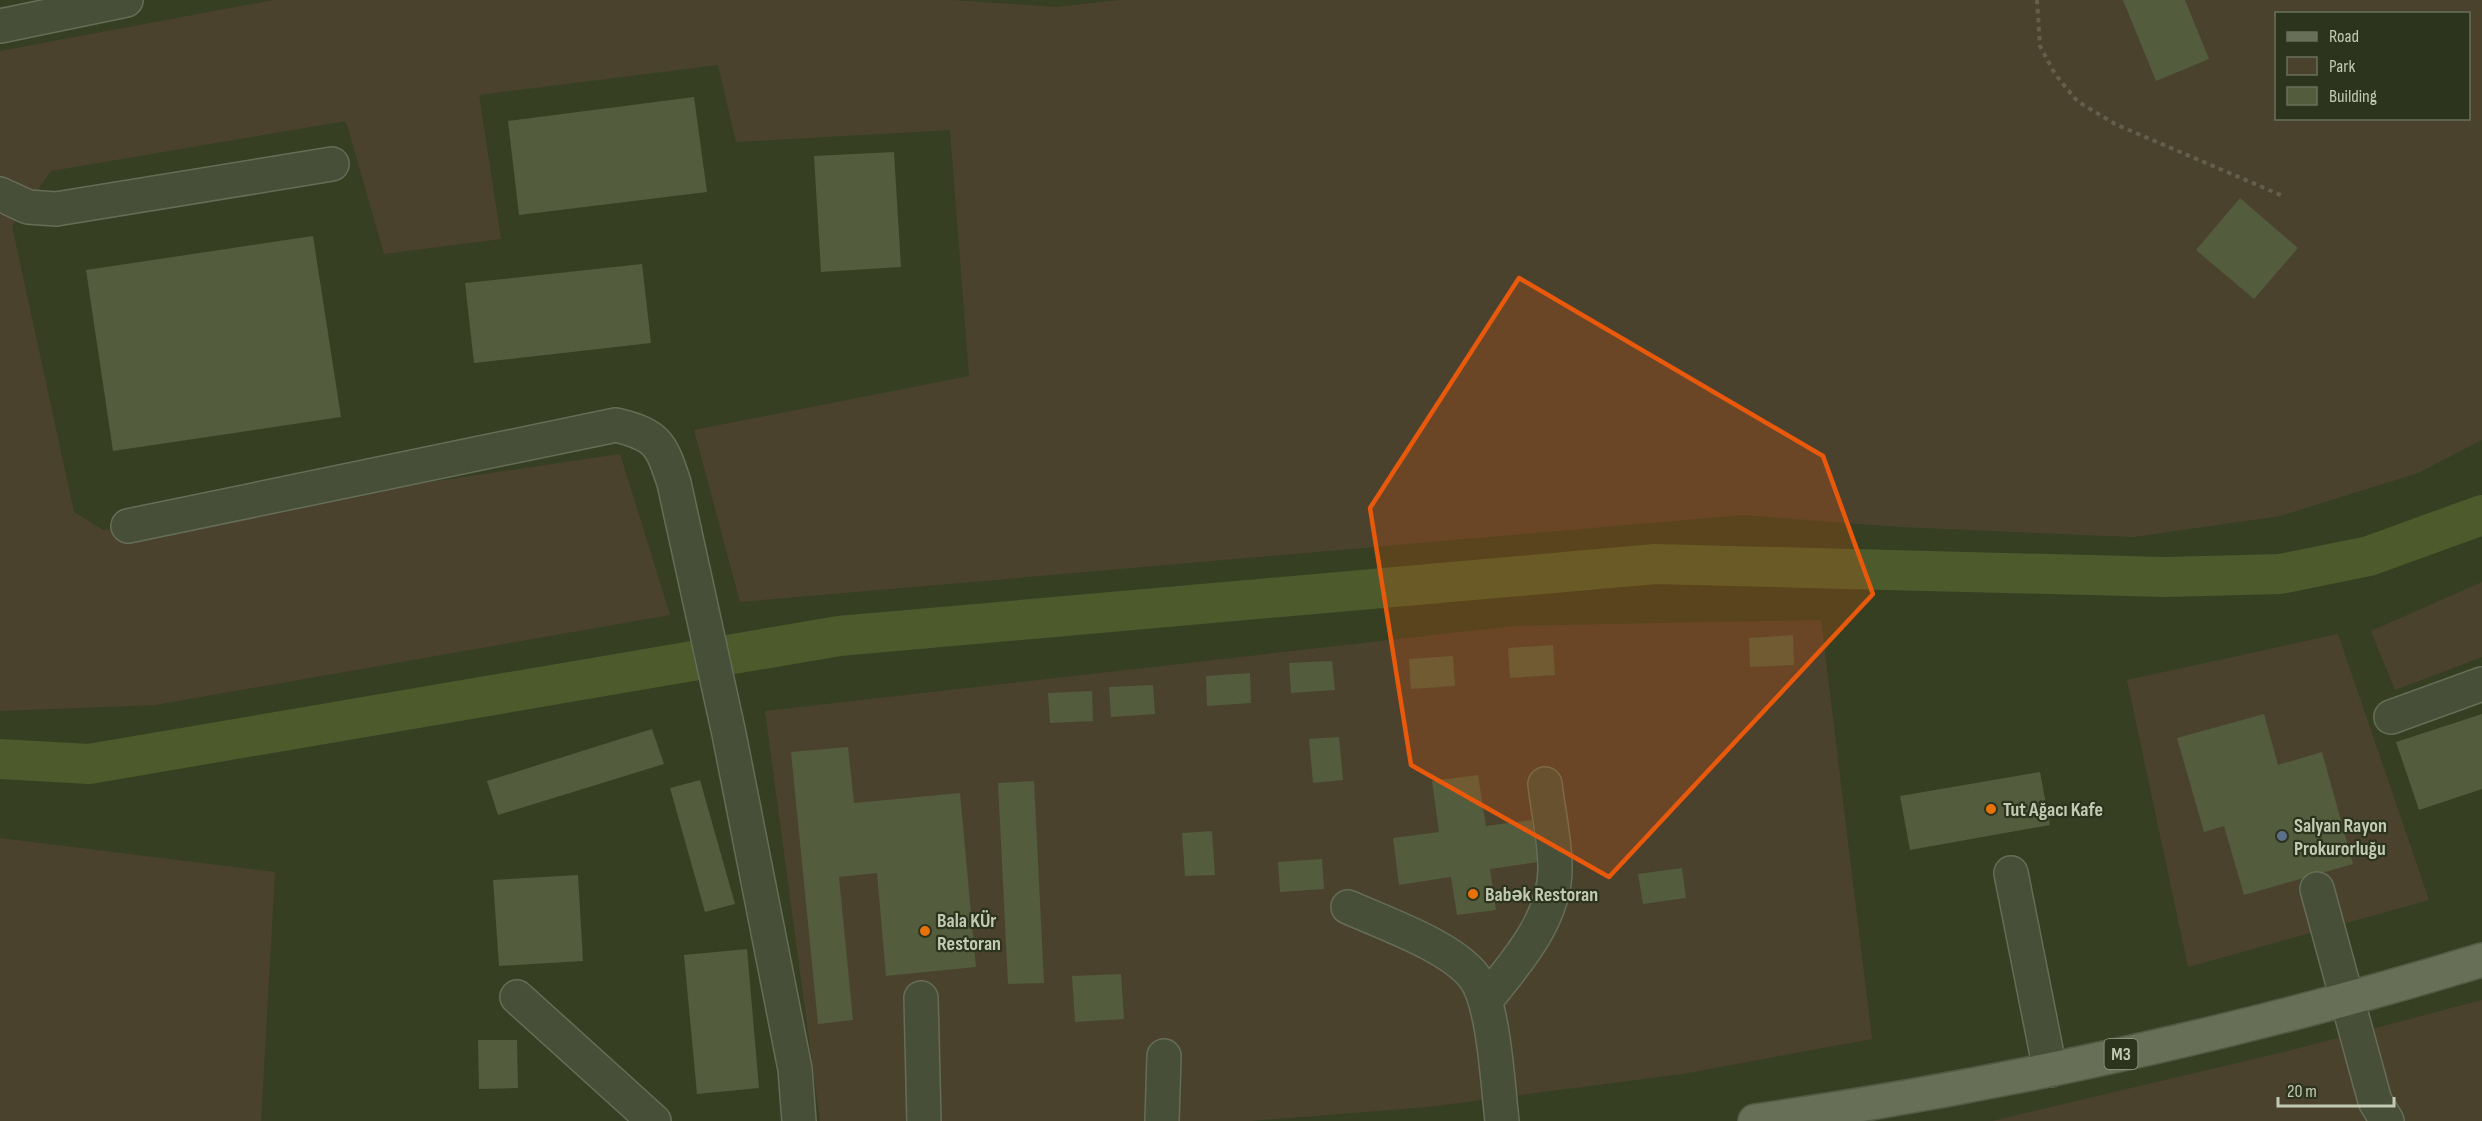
<svg xmlns="http://www.w3.org/2000/svg" width="2482" height="1121" font-family="'Sofia Sans Condensed',sans-serif">
<rect width="100%" height="100%" fill="#373f23"/>
<g fill="#4b422e" fill-rule="evenodd">
<path d="M 274,0 L 951,0 L 1057,7 L 1121,0 L 2482,0 L 2482,440 L 2418,473 L 2280,516 L 2133,537 L 1900,527 L 1743,515 L 740,602 L 694,430 L 969,376 L 950,130 L 736,142 L 718,65 L 479,95 L 501,239 L 384,254 L 346,121 L 51,171 L 12,226 L 74,512 L 103,530 L 620,454 L 670,615 L 155,705 L 0,711 L 0,51 ZM 2276,14 L 2468,14 L 2468,118 L 2276,118 Z"/>
<path d="M 2482,582 L 2482,657 L 2395,690 L 2371,631 Z"/>
<path d="M 1821,620 L 1872,1039 L 1682,1074 L 1428,1107 L 1250,1121 L 820,1121 L 765,711 L 1513,626 Z"/>
<path d="M 2338,634 L 2429,900 L 2188,967 L 2127,680 Z"/>
<path d="M 0,838 L 275,872 L 261,1121 L 0,1121 Z"/>
<path d="M 2482,1000 L 2482,1121 L 1992,1121 L 2288,1051 Z"/>
</g>
<g fill="none" stroke-linecap="round" stroke-linejoin="round">
<path stroke="#4c5a2c" stroke-width="40" d="M 0,759 L 89,764 L 839,636 L 1655,564 L 2166,577 L 2280,574 L 2369,556 L 2482,515"/>
</g>
<g fill="#535c3d">
<path d="M 2123,0 L 2185,0 L 2209,59 L 2156,81 Z"/>
<path d="M 694,97 L 707,192 L 519,215 L 508,121 Z"/>
<path d="M 894,152 L 901,267 L 821,272 L 814,156 Z"/>
<path d="M 2240,198 L 2298,248 L 2254,299 L 2196,250 Z"/>
<path d="M 313,236 L 341,417 L 113,451 L 86,270 Z"/>
<path d="M 642,264 L 651,343 L 474,363 L 465,283 Z"/>
<path d="M 1793,635 L 1794,665 L 1750,667 L 1749,638 Z"/>
<path d="M 1553,645 L 1555,675 L 1510,678 L 1508,648 Z"/>
<path d="M 1453,656 L 1455,686 L 1411,689 L 1409,659 Z"/>
<path d="M 1332,661 L 1335,690 L 1291,693 L 1289,663 Z"/>
<path d="M 1250,673 L 1251,703 L 1207,706 L 1206,676 Z"/>
<path d="M 1153,685 L 1155,714 L 1111,717 L 1109,687 Z"/>
<path d="M 1092,691 L 1093,721 L 1050,723 L 1048,693 Z"/>
<path d="M 2264,714 L 2278,765 L 2322,752 L 2353,864 L 2244,895 L 2224,826 L 2204,832 L 2177,738 Z"/>
<path d="M 2482,714 L 2482,789 L 2419,810 L 2396,742 Z"/>
<path d="M 652,729 L 664,764 L 498,815 L 487,781 Z"/>
<path d="M 1339,737 L 1343,780 L 1313,783 L 1309,739 Z"/>
<path d="M 848,747 L 854,803 L 960,793 L 976,967 L 886,976 L 877,873 L 839,877 L 853,1020 L 818,1024 L 791,752 Z"/>
<path d="M 2040,772 L 2050,825 L 1910,850 L 1900,796 Z"/>
<path d="M 1478,775 L 1486,826 L 1532,820 L 1538,862 L 1490,869 L 1496,910 L 1457,915 L 1451,877 L 1399,885 L 1393,838 L 1439,832 L 1432,781 Z"/>
<path d="M 700,780 L 735,904 L 705,912 L 670,788 Z"/>
<path d="M 1034,781 L 1044,983 L 1008,984 L 998,783 Z"/>
<path d="M 1212,831 L 1215,875 L 1185,876 L 1182,833 Z"/>
<path d="M 1322,859 L 1324,889 L 1280,892 L 1278,862 Z"/>
<path d="M 1682,868 L 1686,898 L 1643,904 L 1638,874 Z"/>
<path d="M 578,875 L 583,961 L 499,966 L 493,880 Z"/>
<path d="M 747,949 L 759,1088 L 697,1094 L 684,955 Z"/>
<path d="M 1121,974 L 1124,1019 L 1075,1022 L 1072,976 Z"/>
<path d="M 478,1040 L 517,1040 L 518,1088 L 479,1089 Z"/>
</g>
<g fill="none" stroke-linecap="round" stroke-linejoin="round">
<defs>
<g id="minor">
<path d="M 0,26 L 126,0"/>
<path d="M 0,194 L 28,207 L 56,209 L 332,164"/>
<path d="M 128,526 L 616,425 C 657,435 661,443 674,483 L 729,734 L 795,1069 L 799,1121"/>
<path d="M 2391,717 L 2482,684"/>
<path d="M 2011,873 L 2050,1070"/>
<path d="M 2317,889 L 2375,1101 L 2387,1121"/>
<path d="M 1348,907 C 1384,923 1453,947 1475,978 C 1494,1004 1498,1087 1502,1121"/>
<path d="M 517,997 L 654,1121"/>
<path d="M 921,998 L 924,1121"/>
<path d="M 1486,1000 C 1516,963 1556,918 1555,867 C 1555,840 1548,811 1545,784"/>
<path d="M 1162,1121 L 1164,1056"/>
</g>
<path id="major" d="M 1755,1121 C 2000,1086 2245,1032 2482,960"/>
</defs>
<use href="#minor" stroke="#656d56" stroke-width="36"/>
<use href="#major" stroke="#545b44" stroke-width="36"/>
<path stroke="#635f4b" stroke-width="4" stroke-dasharray="4.5 4.5" stroke-linecap="butt" d="M 2037,0 L 2040,46 L 2055,74 L 2077,101 L 2115,124 L 2283,196"/>
<use href="#minor" stroke="#484f38" stroke-width="33"/>
<use href="#major" stroke="#676f56" stroke-width="33"/>
</g>
<path fill="#e8590c" fill-opacity="0.2" stroke="#e8590c" stroke-width="4.5" stroke-linejoin="round" d="M 1519,278 L 1823,456 L 1873,594 L 1609,877 L 1411,765 L 1370,508 Z"/>
<g fill="#e8710a" stroke="#2d341d" stroke-width="2">
<circle cx="1991" cy="809" r="6"/>
<circle cx="1473" cy="894" r="6"/>
<circle cx="925" cy="931" r="6"/>
</g>
<circle fill="#5c6f8a" stroke="#2d341d" stroke-width="2" cx="2282" cy="836" r="6"/>
<g text-anchor="middle" stroke-width="4.5" stroke-linejoin="round" paint-order="stroke">
<rect fill="#2d341d" stroke="#959d87" stroke-width="1.5" x="2104.5" y="1039" width="33" height="30" rx="4.5"/>
<g font-size="18" font-weight="bold" fill="#c2cab4">
<text x="2121" y="1060">M3</text>
</g>
<g font-size="20" font-weight="bold" fill="#c2cab4" stroke="#2d341d" text-anchor="start">
<text x="2003" y="816">Tut Ağacı Kafe</text>
<text x="2294" y="832">Salyan Rayon<tspan x="2294" dy="23">Prokurorluğu</tspan></text>
<text x="1485" y="901">Babək Restoran</text>
<text x="937" y="927">Bala KÜr<tspan x="937" dy="23">Restoran</tspan></text>
</g>
</g>
<rect x="2275" y="12" width="195" height="108" fill="#2d341d" stroke="#697059" stroke-width="1.5"/>
<rect x="2287" y="32" width="30" height="9" fill="#676f56" stroke="#697059" stroke-width="1.5"/>
<text x="2329" y="42" font-size="18" fill="#c2cab4">Road</text>
<rect x="2287" y="57" width="30" height="18" fill="#4b422e" stroke="#697059" stroke-width="1.5"/>
<text x="2329" y="72" font-size="18" fill="#c2cab4">Park</text>
<rect x="2287" y="87" width="30" height="18" fill="#535c3d" stroke="#697059" stroke-width="1.5"/>
<text x="2329" y="102" font-size="18" fill="#c2cab4">Building</text>
<path d="M2278 1097v9h116v-9" fill="none" stroke="#c2cab4" stroke-width="3"/>
<text x="2287" y="1097" font-size="18" fill="#c2cab4" stroke="#2d341d" stroke-width="4.5" paint-order="stroke">20 m</text>
</svg>
